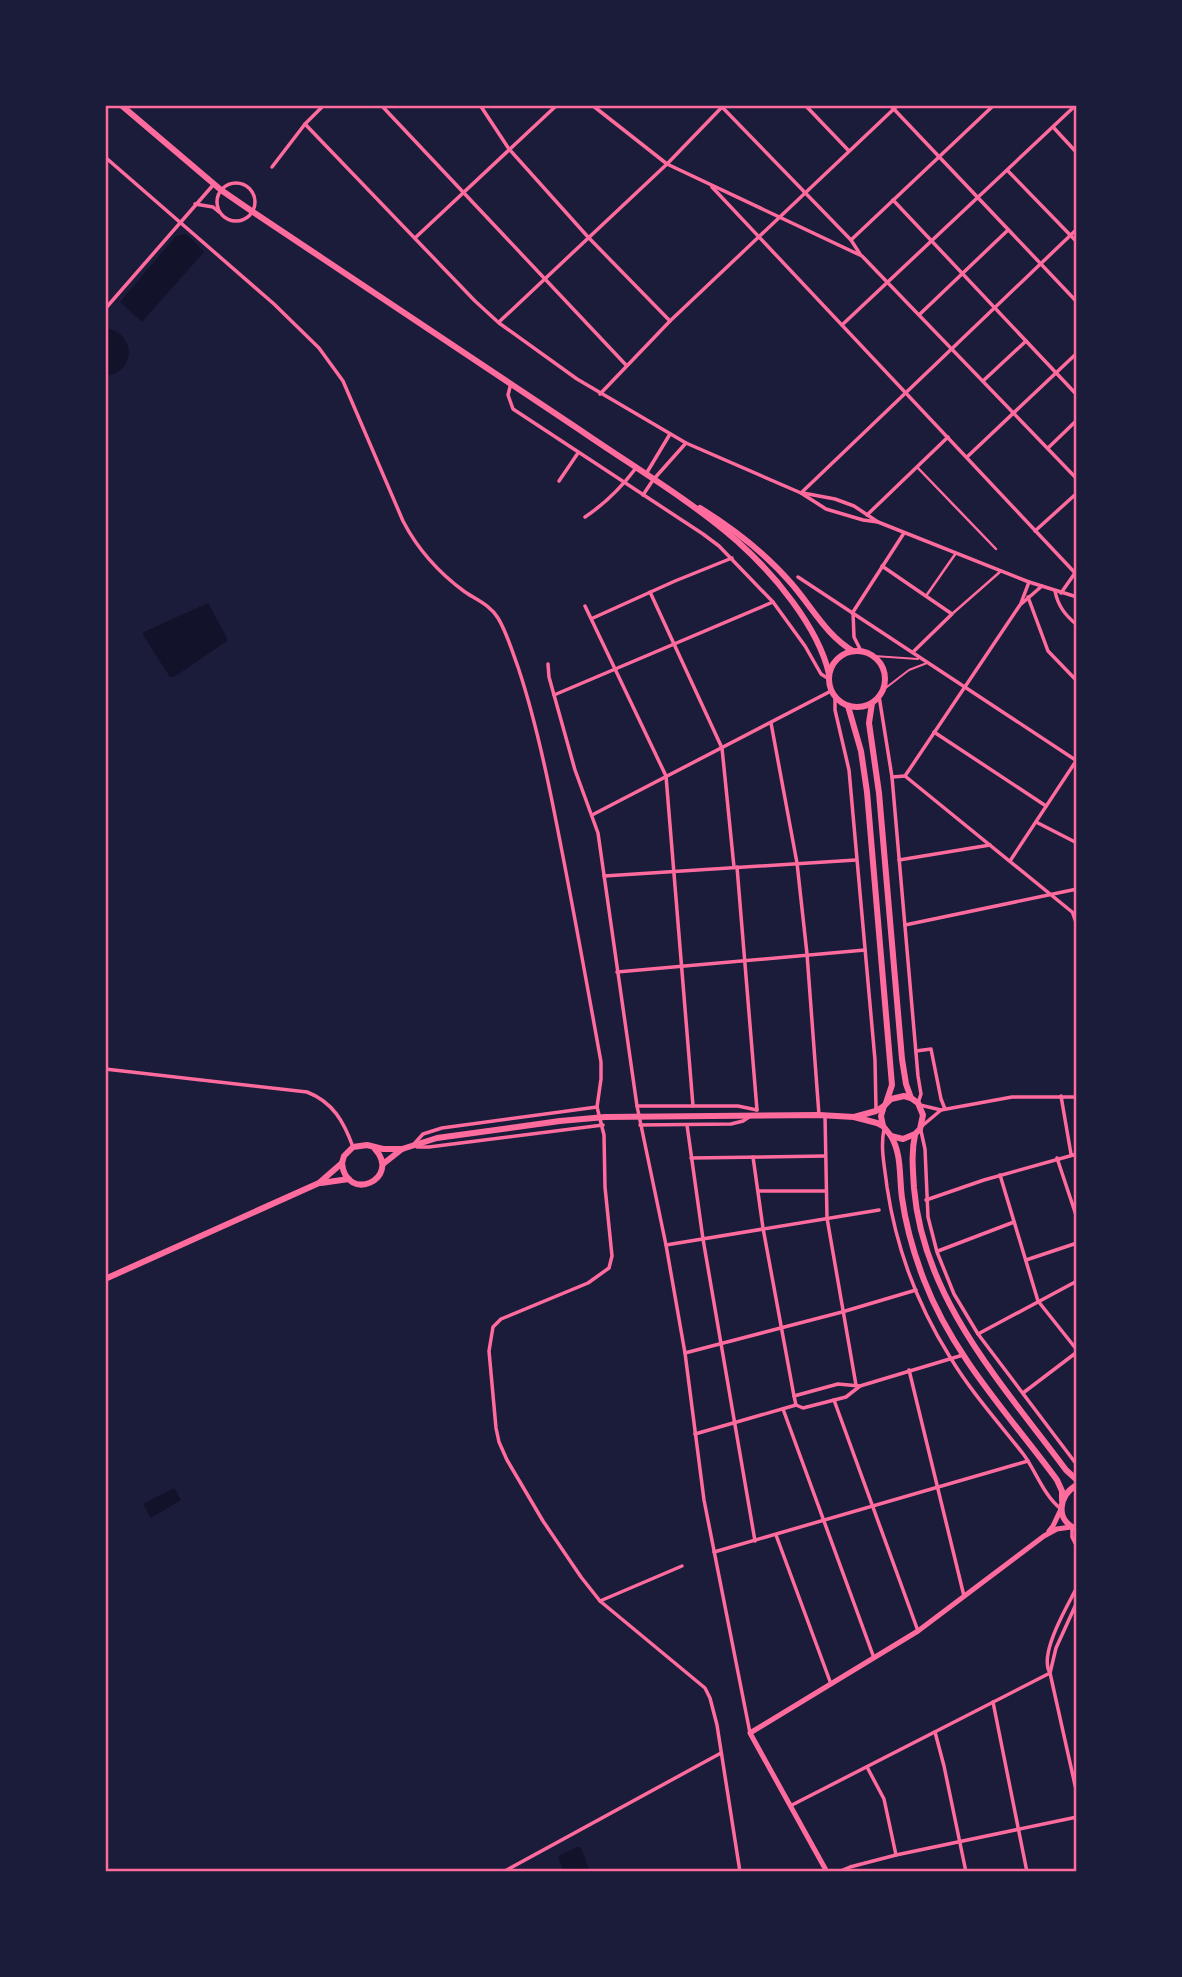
<svg xmlns="http://www.w3.org/2000/svg" width="1182" height="1977" font-family="'Open Sans',sans-serif">
<rect width="100%" height="100%" fill="#1b1b3a"/>
<g fill="#12122b">
<path d="M 185,234 L 189,236 L 204,252 L 142,322 L 120,302 L 176,236 Z"/>
<path d="M 105,328 C 136,332 137,371 106,376 Z"/>
<path d="M 208,603 L 227,638 L 227,641 L 174,677 L 170,677 L 143,635 L 144,632 Z"/>
<path d="M 174,1488 L 181,1500 L 151,1518 L 143,1504 Z"/>
<path d="M 577,1847 L 580,1847 L 582,1850 L 590,1872 L 564,1872 L 558,1858 L 560,1855 Z"/>
</g>
<g fill="none" stroke-linecap="round" stroke-linejoin="round">
<g stroke="#ff6b9d" stroke-width="2">
<path d="M 874,656 L 918,659"/>
<path d="M 883,690 L 909,670 L 927,663"/>
</g>
<g stroke="#ff6b9d" stroke-width="2.5">
<path d="M 917,467 L 996,549"/>
<path d="M 926,596 L 956,553"/>
<path d="M 952,614 L 1001,571"/>
</g>
<g stroke="#ff6b9d" stroke-width="3.5">
<path d="M 381,105 L 626,365"/>
<path d="M 480,105 L 509,149 L 588,237 L 670,321"/>
<path d="M 592,105 L 667,164 L 862,256 L 1077,479"/>
<path d="M 805,105 L 849,151"/>
<path d="M 890,105 L 1077,302"/>
<path d="M 722,107 L 851,240 L 860,254"/>
<path d="M 305,124 L 475,301 L 499,323 L 577,379 L 686,443 L 801,493 L 826,509 L 863,520 L 878,522"/>
<path d="M 1053,127 L 1077,153"/>
<path d="M 105,157 L 274,304 L 319,348 L 343,381 L 403,521 C 418,550 439,573 465,592 C 477,600 490,605 498,618 C 507,633 512,651 518,667 C 532,709 542,752 551,796 C 569,884 585,973 601,1062 L 601,1079 L 597,1107 L 604,1135 L 605,1187 L 612,1256 L 609,1268 L 588,1283 L 501,1319 L 493,1327 L 489,1351 L 496,1428 L 499,1442 L 507,1460 L 543,1521 L 581,1577 L 600,1601 L 705,1688 L 710,1698 L 717,1725 L 740,1872"/>
<path d="M 272,167 L 305,124 L 324,105"/>
<path d="M 1008,171 L 1077,242"/>
<circle cx="236" cy="202" r="19"/>
<path d="M 712,187 L 1077,575"/>
<path d="M 893,200 L 1077,395"/>
<path d="M 195,204 L 213,207 L 219,212"/>
<path d="M 415,238 L 557,105"/>
<path d="M 851,240 L 994,105"/>
<path d="M 105,309 L 214,184"/>
<path d="M 920,314 L 1008,230"/>
<path d="M 499,322 L 667,164 L 724,105"/>
<path d="M 842,325 L 1076,105"/>
<path d="M 983,381 L 1026,341"/>
<path d="M 511,383 L 508,395 L 513,409 L 703,534 L 719,546 L 773,602 L 805,646 L 821,674 L 829,679"/>
<path d="M 600,394 L 670,321 L 898,105"/>
<path d="M 1048,448 L 1077,420"/>
<path d="M 967,457 L 1077,353"/>
<path d="M 646,474 L 670,434"/>
<path d="M 559,481 L 578,453"/>
<path d="M 801,493 L 1077,229"/>
<path d="M 803,493 L 835,499 L 854,506 L 878,522 L 1029,582 L 1077,597"/>
<path d="M 643,495 L 653,480 L 686,443"/>
<path d="M 867,515 L 948,437"/>
<path d="M 585,517 C 606,503 621,488 636,468"/>
<path d="M 1035,531 L 1077,493"/>
<path d="M 882,566 L 952,614 L 913,652"/>
<path d="M 798,577 L 1077,761"/>
<path d="M 1055,591 C 1058,606 1065,615 1077,625"/>
<path d="M 650,592 L 722,748 L 734,867"/>
<path d="M 1061,593 L 1075,573"/>
<path d="M 1028,597 L 1048,651 L 1077,681"/>
<path d="M 1021,603 L 1029,582"/>
<path d="M 585,606 L 666,776 L 693,1106"/>
<path d="M 593,618 L 675,581 L 732,558"/>
<path d="M 861,651 L 854,637 L 853,612 L 904,533"/>
<path d="M 548,664 L 549,677 L 575,770 L 598,833 L 637,1106 L 666,1245 L 685,1353 L 704,1500 L 750,1733"/>
<path d="M 554,695 L 773,602"/>
<path d="M 879,696 L 892,777 L 918,1076 L 921,1094 L 918,1103"/>
<path d="M 835,697 L 835,710 L 849,770 L 875,1060 L 876,1109"/>
<path d="M 771,723 L 797,863 L 807,954 L 819,1115"/>
<path d="M 934,732 L 1046,806"/>
<path d="M 905,776 L 1020,605 L 1042,586"/>
<path d="M 905,776 L 1077,916"/>
<path d="M 892,777 L 905,776"/>
<path d="M 592,815 L 831,691"/>
<path d="M 1036,822 L 1077,843"/>
<path d="M 899,860 L 990,845"/>
<path d="M 1010,861 L 1076,761"/>
<path d="M 737,867 L 757,1110"/>
<path d="M 604,876 L 856,860"/>
<path d="M 1073,914 L 1077,925"/>
<path d="M 905,925 L 1077,889"/>
<path d="M 617,972 L 865,950"/>
<path d="M 916,1051 L 931,1049 L 941,1099 L 945,1109"/>
<path d="M 105,1069 L 307,1092 C 333,1102 344,1122 353,1147"/>
<path d="M 1061,1096 L 1071,1154"/>
<path d="M 920,1105 L 941,1110 L 1012,1097 L 1077,1097"/>
<path d="M 637,1106 L 738,1106 L 757,1110"/>
<path d="M 825,1115 L 827,1218 L 856,1385"/>
<path d="M 640,1125 L 731,1124 L 743,1121 L 749,1117"/>
<path d="M 687,1125 L 703,1239 L 755,1541"/>
<path d="M 922,1126 L 941,1110"/>
<path d="M 884,1129 C 880,1149 885,1168 887,1187 C 896,1247 918,1306 950,1357 C 971,1392 999,1423 1024,1455 C 1035,1470 1045,1497 1060,1508"/>
<path d="M 921,1131 L 925,1149 L 928,1217 L 937,1252 L 954,1294 L 978,1334 L 1077,1465"/>
<path d="M 414,1144 L 423,1134 L 442,1128 L 597,1107"/>
<path d="M 417,1147 L 429,1147 L 603,1125"/>
<path d="M 753,1157 L 763,1228 L 794,1396"/>
<path d="M 691,1158 L 825,1156"/>
<path d="M 1057,1158 L 1077,1218"/>
<path d="M 1000,1175 L 1038,1301 L 1077,1350"/>
<path d="M 758,1191 L 826,1191"/>
<path d="M 926,1200 L 984,1180 L 1077,1154"/>
<path d="M 666,1245 L 879,1210"/>
<path d="M 938,1251 L 1014,1222"/>
<path d="M 1026,1260 L 1077,1243"/>
<path d="M 978,1334 L 1077,1281"/>
<path d="M 685,1353 L 842,1312 L 916,1290"/>
<path d="M 909,1370 L 964,1596"/>
<path d="M 860,1386 L 963,1355"/>
<path d="M 1023,1393 L 1077,1352"/>
<path d="M 834,1400 L 918,1631"/>
<path d="M 783,1409 L 874,1658"/>
<path d="M 695,1434 L 796,1405 L 803,1408 L 846,1397 L 860,1386 L 838,1384 L 794,1396 L 796,1405"/>
<path d="M 1072,1528 L 1072,1537 L 1077,1547"/>
<path d="M 776,1535 L 831,1684"/>
<path d="M 714,1552 L 1028,1461"/>
<path d="M 600,1601 L 682,1566"/>
<path d="M 1077,1602 L 1056,1648 L 1050,1673 L 1077,1794"/>
<path d="M 1049,1671 C 1040,1651 1068,1605 1077,1587"/>
<path d="M 993,1702 L 1027,1872"/>
<path d="M 935,1732 L 944,1766 L 966,1872"/>
<path d="M 867,1767 L 884,1799 L 896,1855"/>
<path d="M 790,1806 L 1050,1673"/>
<path d="M 503,1872 L 721,1753"/>
<path d="M 838,1872 L 850,1867 L 896,1855 L 1077,1817"/>
</g>
<g stroke="#ff6b9d" stroke-width="5">
<path d="M 1049,1531 L 1053,1526 L 1061,1509"/>
<path d="M 827,1872 L 750,1733 L 918,1631 L 1044,1536 L 1057,1529 L 1071,1527"/>
</g>
<g stroke="#ff6b9d" stroke-width="6">
<path d="M 121,105 L 221,190 L 253,212 C 362,285 472,357 580,430 C 632,466 689,499 737,541 C 773,573 818,626 829,674"/>
<path d="M 700,508 C 734,529 765,553 791,583 C 812,607 826,635 853,651"/>
<circle cx="857" cy="679" r="28"/>
<path d="M 872,703 L 869,723 L 879,793 L 902,1059 L 906,1084 L 911,1098"/>
<path d="M 848,706 L 861,751 L 867,792 L 892,1085 L 886,1103"/>
<path d="M 883,1126 L 881,1116 L 884,1106"/>
<path d="M 915,1135 C 911,1153 913,1170 914,1188 C 923,1299 1003,1385 1066,1470 L 1077,1480"/>
<path d="M 891,1136 C 902,1155 899,1176 902,1198 C 906,1227 914,1254 924,1280 C 953,1356 1010,1416 1057,1480 L 1062,1491 L 1062,1500"/>
<path d="M 342,1163 C 346,1204 402,1179 375,1149"/>
<path d="M 383,1164 L 402,1149 L 437,1138 L 560,1121 L 605,1117 L 819,1115 L 854,1117 L 877,1123 L 883,1126 L 891,1136 L 903,1139 L 915,1134 L 920,1129 L 923,1115 L 918,1103 L 911,1098 L 904,1096 L 891,1099 L 884,1106 L 876,1111 L 854,1117"/>
<path d="M 321,1183 L 349,1179"/>
<path d="M 105,1279 L 319,1183 L 342,1163 L 344,1156 L 353,1147 L 367,1145 L 383,1149 L 402,1149"/>
<path d="M 1077,1485 C 1058,1495 1055,1521 1077,1529"/>
</g>
</g>
<rect width="1182" height="1977" fill="none" stroke="#1b1b3a" stroke-width="214"/>
<rect x="107" y="107" width="968" height="1763" fill="none" stroke="#ff6b9d" stroke-width="2.5"/>
</svg>
